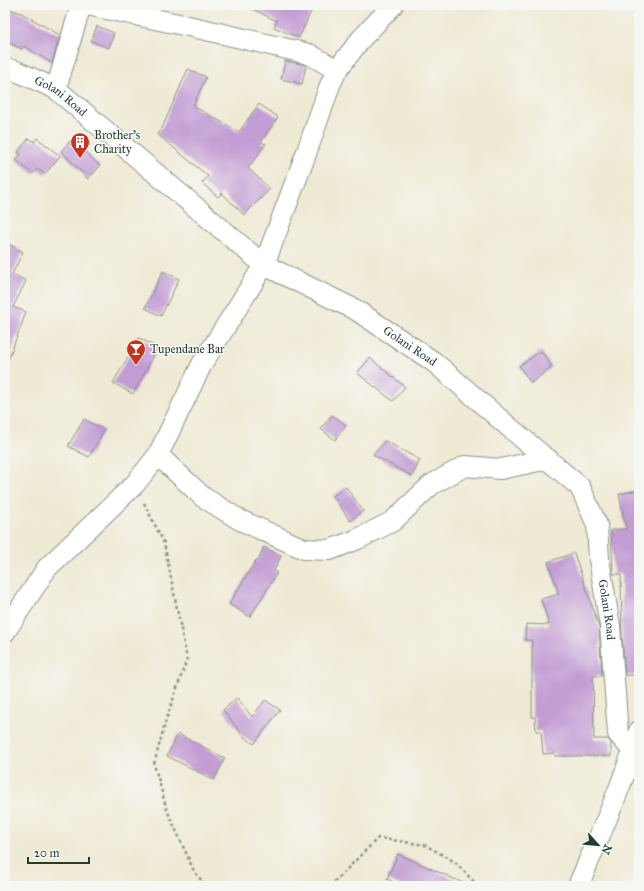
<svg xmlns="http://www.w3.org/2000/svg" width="644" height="891" font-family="'IM FELL Great Primer',serif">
<rect width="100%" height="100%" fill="#f6f6f2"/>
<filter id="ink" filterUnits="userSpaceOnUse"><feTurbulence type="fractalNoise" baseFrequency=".025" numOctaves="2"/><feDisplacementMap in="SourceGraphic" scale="8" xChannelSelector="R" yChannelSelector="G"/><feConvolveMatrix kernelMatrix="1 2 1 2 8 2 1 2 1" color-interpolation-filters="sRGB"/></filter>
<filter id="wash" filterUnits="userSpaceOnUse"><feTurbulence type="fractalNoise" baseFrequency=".012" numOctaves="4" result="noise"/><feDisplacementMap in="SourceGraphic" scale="16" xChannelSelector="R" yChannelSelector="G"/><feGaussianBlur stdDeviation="0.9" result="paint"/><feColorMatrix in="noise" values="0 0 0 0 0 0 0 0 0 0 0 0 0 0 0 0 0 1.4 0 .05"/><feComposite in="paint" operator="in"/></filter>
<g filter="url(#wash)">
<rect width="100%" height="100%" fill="#efead4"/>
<g id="blocks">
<g fill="#c29dd4">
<path d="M 244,5 L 314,5 L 299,38 L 274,27 L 277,21 Z"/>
<path d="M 5,7 L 23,14 L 60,35 L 52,63 L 24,46 L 22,49 L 5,41 Z"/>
<path d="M 97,26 L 114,33 L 109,48 L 91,41 Z"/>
<path d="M 285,61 L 306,65 L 302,84 L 281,79 Z"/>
<path d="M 188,69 L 206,77 L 193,106 L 239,132 L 259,104 L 278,117 L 261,142 L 266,144 L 248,168 L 270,189 L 244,215 L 222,193 L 218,197 L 202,183 L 208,176 L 157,134 L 162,128 Z"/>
<path d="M 29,138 L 34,142 L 37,138 L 60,156 L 45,174 L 37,169 L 33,174 L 16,160 L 21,154 L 18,152 Z"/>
<path d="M 72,139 L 100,166 L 88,179 L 61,151 Z"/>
<path d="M 5,242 L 23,252 L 12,274 L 26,281 L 13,307 L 26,312 L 7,363 L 5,362 Z"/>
<path d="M 163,271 L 179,279 L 161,316 L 145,308 Z"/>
<path d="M 139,338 L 158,348 L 133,394 L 113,383 Z"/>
<path d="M 541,351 L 552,367 L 531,383 L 519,366 Z"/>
<path d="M 370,358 L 405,387 L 393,401 L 357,373 Z"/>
<path d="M 332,415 L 346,425 L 335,440 L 321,429 Z"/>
<path d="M 84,419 L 104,430 L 89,457 L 68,446 Z"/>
<path d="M 385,441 L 420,460 L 412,476 L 373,455 Z"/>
<path d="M 346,487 L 363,511 L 350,521 L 333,496 Z"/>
<path d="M 639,490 L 639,675 L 625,675 L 622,637 L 621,574 L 613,574 L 611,530 L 626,529 L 619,494 Z"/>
<path d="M 264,547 L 281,556 L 274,571 L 277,573 L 250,617 L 229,604 L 256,560 L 258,561 Z"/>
<path d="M 574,553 L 599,627 L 602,676 L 593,676 L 594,739 L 608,739 L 611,743 L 611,756 L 555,756 L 555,753 L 543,754 L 541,731 L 536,731 L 535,717 L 532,717 L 532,640 L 525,640 L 526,624 L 549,625 L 541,599 L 559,594 L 548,562 Z"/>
<path d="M 237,698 L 252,717 L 265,700 L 280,710 L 254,744 L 244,737 L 223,710 Z"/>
<path d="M 178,734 L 225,758 L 214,780 L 167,756 Z"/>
<path d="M 398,854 L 470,886 L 402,886 L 387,879 Z"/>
</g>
</g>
</g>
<g filter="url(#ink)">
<use href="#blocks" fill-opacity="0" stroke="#879484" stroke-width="1"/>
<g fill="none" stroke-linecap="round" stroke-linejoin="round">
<defs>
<g id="minor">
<path d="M 87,5 L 193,27 L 309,54 L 337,70"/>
<path id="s1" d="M 5,68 L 16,71 L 56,89 L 264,265 L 356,310 L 434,362 L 509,427 L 580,487 L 597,525 L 599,559 L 610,626 L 618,734 L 633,751"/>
<path d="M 56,89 L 81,5"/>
<path d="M 158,455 L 203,497 L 240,520 L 304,549 L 330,550 L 358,539 L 393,521 L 431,485 L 465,466 L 501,469 L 548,459"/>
<path d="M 5,632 L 47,568 L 135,484 L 158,455 L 202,364 L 264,265 L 306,154 L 330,85 L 337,70 L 361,39 L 393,5"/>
<path d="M 578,886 C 600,835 623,784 639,731"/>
</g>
</defs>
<use href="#minor" stroke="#879484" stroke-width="22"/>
<g stroke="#879484" stroke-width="2.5" stroke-dasharray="3 3" stroke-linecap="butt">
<path d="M 144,503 L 164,543 L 187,659 L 166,720 L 154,764 L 167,810 L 194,871 L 206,886"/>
<path d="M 330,886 L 378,838 L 425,845 L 455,862 L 478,886"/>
</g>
<use href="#minor" stroke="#fff" stroke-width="20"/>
</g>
</g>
<defs>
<symbol id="building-pin" viewBox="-11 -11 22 30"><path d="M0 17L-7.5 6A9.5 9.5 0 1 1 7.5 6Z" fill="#c8321e" stroke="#f6f6f2"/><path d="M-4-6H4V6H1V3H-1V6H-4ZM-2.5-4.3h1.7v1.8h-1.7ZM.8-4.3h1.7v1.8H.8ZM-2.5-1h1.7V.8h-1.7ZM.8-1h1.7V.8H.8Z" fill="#fff"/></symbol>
<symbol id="bar-pin" viewBox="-11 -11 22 30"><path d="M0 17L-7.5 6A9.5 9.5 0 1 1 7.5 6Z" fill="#c8321e" stroke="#f6f6f2"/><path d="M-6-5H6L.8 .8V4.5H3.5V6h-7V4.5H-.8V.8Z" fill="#fff"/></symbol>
</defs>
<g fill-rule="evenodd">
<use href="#building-pin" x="69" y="131" width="22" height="30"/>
<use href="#bar-pin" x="125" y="338" width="22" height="30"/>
</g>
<g text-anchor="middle" stroke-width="3" stroke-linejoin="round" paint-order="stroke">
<g font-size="12" fill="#1f3d34" stroke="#f6f6f2">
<text dy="4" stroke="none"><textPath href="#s1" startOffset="63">Golani Road</textPath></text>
<text dy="4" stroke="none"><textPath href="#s1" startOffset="495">Golani Road</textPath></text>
<text dy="4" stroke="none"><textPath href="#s1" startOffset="843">Golani Road</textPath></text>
</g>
<g font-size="12" fill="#1f3d34" stroke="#f6f6f2" text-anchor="start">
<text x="94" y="139">Brother's<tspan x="94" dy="14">Charity</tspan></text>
<text x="150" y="353">Tupendane Bar</text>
</g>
</g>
<rect width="644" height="891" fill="none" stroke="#f6f6f2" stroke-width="20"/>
<g transform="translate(598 845) rotate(117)" stroke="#f6f6f2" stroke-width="3" paint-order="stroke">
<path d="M0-3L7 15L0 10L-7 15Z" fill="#1f3d34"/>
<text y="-6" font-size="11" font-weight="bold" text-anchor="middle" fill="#1f3d34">N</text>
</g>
<path d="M28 857v6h61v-6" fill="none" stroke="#1f3d34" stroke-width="2"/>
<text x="34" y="857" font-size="12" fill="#1f3d34" stroke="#f6f6f2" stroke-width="3" paint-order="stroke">20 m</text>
</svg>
